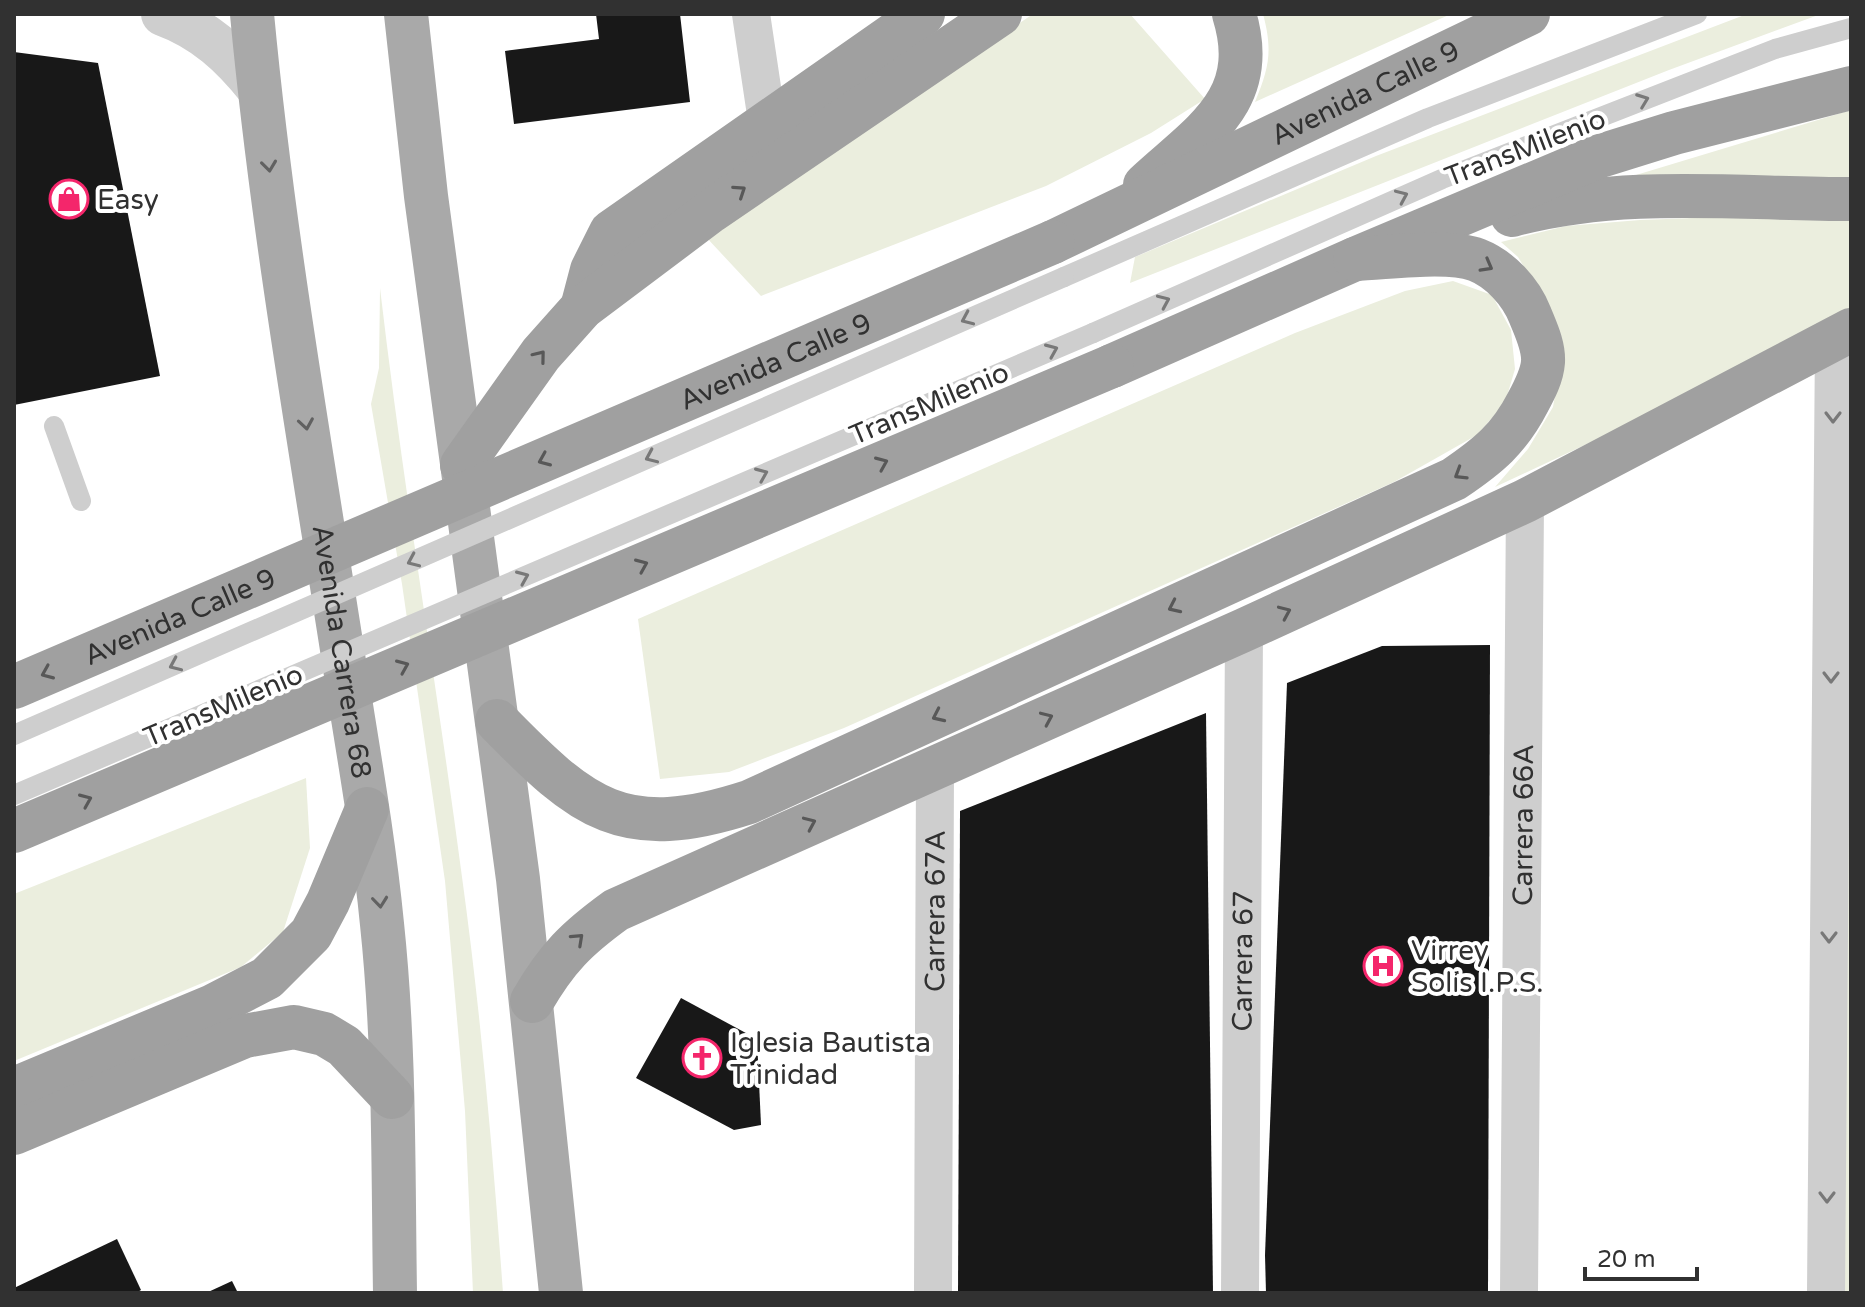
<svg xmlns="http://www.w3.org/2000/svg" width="1865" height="1307" font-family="'Varela Round',sans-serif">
<rect width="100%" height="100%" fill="#fff"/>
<g fill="#ebeede">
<path d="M 1033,14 L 1130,14 L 1205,99 L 1151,133 L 1046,186 L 761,296 L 706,237 Z"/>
<path d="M 1263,14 L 1451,14 L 1255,102 C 1269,68 1273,51 1263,14 Z"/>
<path d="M 1747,14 L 1821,14 L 1669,70 L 1130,283 L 1135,257 L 1376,156 Z"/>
<path d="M 1851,110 L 1851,178 L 1636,175 Z"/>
<path d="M 1720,217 L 1851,219 L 1851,309 L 1651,414 L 1495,487 L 1528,449 L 1553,407 L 1560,367 L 1542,297 L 1518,257 L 1501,242 L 1566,226 L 1640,220 Z"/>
<path d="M 1453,281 L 1492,295 L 1511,330 L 1515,369 L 1505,403 L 1477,435 L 1394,482 L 844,728 L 729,772 L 660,779 L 638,619 L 1295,333 L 1405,291 Z"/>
<path d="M 380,288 C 403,485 436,680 462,877 C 481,1015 493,1154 503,1293 L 473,1293 L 465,1111 L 445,881 L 402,584 L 371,404 L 379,368 Z"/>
<path d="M 1851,423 L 1851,1293 L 1840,1293 Z"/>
<path d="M 306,778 L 310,848 L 283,932 L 241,967 L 14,1061 L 14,894 Z"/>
</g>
<g fill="#181818">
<path d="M 596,14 L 680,14 L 690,102 L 514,124 L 505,51 L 599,39 Z"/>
<path d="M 14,52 L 98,63 L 160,376 L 14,405 Z"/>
<path d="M 1490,645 L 1488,1293 L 1266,1293 L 1265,1255 L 1287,683 L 1382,646 Z"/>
<path d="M 1206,713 L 1213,1293 L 958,1293 L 960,811 Z"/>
<path d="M 681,998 L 757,1039 L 761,1125 L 734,1130 L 636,1078 Z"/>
<path d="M 117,1239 L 141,1290 L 136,1293 L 14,1293 L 14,1288 Z"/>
<path d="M 232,1281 L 238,1293 L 206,1293 Z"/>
</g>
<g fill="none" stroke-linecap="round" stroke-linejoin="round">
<g stroke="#cecece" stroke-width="20">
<path d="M 1064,277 L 1428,118 L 1697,14"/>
<path d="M 1093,333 L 1442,179 L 1775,49 L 1851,28"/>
<path d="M 54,426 L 81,501"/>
</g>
<g stroke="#cecece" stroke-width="38">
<path d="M 751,14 L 767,121"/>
<path id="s1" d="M 933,1293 L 935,767"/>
<path id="s2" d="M 1240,1293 L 1244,630"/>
<path id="s3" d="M 1519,1293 L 1525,501"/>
<path d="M 1826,1293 L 1834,339"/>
</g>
<path stroke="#cecece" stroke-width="44" d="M 163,14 C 204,29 232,55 259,89"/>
<g stroke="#a9a9a9" stroke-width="44">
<path id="s4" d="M 252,14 C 272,227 309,438 342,649 C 356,740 373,832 382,924 C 395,1047 393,1170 395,1293"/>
<path d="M 406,14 L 426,196 L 518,879 L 561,1293"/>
</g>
<g stroke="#a0a0a0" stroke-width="44">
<path d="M 1145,185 C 1201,133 1261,101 1234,14"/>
<path d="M 1512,215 C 1622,185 1738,199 1851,199"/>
<path id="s5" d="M 1053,242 L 1528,14"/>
<path d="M 582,308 L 592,270 L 611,232 L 923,14"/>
<path d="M 1112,366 L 1355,259 L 1597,157 L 1674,133 L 1851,88"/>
<path d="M 462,465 L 541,354 L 582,308 L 711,211 L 1000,14"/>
<path d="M 497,721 C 583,809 623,843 749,802 L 1454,479 C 1488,456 1509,439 1528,402 C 1535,389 1542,376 1543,362 C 1544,346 1536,330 1530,315 C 1521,292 1500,269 1477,260 C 1448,249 1388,258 1355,259"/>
<path d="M 532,1001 C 557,958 576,939 616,910 L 1244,630 L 1525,501 L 1851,330"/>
<path d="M 14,1089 L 213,1006 L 267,978 L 311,934 L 328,902 L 367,809"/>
<path d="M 14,1133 L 245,1036 L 294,1027 L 324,1034 L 344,1046 L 392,1097"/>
</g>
<g stroke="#cecece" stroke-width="20">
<path d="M 14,735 L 1064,277"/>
<path d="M 14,795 L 1093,333"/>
</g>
<g stroke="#a0a0a0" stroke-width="44">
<path id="s6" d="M 14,687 L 1053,242"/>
<path d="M 14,831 L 1112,366"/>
</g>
</g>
<defs><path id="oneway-chevron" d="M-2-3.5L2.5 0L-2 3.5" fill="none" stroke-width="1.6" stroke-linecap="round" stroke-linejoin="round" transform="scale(2)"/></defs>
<g stroke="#787878">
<use href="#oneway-chevron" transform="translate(1643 100) rotate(-21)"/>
<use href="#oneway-chevron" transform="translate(1402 196) rotate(-24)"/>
<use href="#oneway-chevron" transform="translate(1164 301) rotate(-24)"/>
<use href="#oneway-chevron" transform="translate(967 319) rotate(156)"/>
<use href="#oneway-chevron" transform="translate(1052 350) rotate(-23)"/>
<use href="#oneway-chevron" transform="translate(1833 417) rotate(90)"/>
<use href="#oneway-chevron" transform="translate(651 457) rotate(156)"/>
<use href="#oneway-chevron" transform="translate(762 474) rotate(-23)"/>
<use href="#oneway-chevron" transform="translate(413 561) rotate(156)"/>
<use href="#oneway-chevron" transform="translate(523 577) rotate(-23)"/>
<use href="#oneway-chevron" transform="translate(175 665) rotate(156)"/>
<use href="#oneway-chevron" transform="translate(1831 677) rotate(90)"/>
<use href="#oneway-chevron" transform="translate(1829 937) rotate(90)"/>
<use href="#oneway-chevron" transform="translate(1827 1197) rotate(90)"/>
</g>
<g stroke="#616161">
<use href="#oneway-chevron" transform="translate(269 166) rotate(83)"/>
<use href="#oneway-chevron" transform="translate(306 424) rotate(81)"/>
<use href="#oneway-chevron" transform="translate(380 902) rotate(84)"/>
</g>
<g stroke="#585858">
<use href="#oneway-chevron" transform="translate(740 191) rotate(-34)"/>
<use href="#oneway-chevron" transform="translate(1487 266) rotate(29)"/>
<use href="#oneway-chevron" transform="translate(540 356) rotate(-51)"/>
<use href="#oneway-chevron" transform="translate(544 460) rotate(157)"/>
<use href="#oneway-chevron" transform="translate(882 463) rotate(-23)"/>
<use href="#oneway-chevron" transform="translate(1460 474) rotate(148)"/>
<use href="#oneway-chevron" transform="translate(642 565) rotate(-23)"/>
<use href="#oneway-chevron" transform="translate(1174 607) rotate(155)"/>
<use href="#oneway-chevron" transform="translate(1285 612) rotate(-24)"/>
<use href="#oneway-chevron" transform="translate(403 666) rotate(-23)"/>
<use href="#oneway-chevron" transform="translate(47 673) rotate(157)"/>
<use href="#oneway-chevron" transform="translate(938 716) rotate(155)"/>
<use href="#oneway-chevron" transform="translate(1047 718) rotate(-24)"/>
<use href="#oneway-chevron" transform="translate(86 800) rotate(-23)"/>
<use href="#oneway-chevron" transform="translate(810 823) rotate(-24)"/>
<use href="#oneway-chevron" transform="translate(578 939) rotate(-43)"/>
</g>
<defs>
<symbol id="shop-ring" viewBox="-11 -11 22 22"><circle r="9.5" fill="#fff" stroke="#f4266b" stroke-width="1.5"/><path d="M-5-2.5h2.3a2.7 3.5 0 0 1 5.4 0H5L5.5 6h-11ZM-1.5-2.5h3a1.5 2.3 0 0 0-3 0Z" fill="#f4266b"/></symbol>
<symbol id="hospital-ring" viewBox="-11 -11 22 22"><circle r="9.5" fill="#fff" stroke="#f4266b" stroke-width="1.5"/><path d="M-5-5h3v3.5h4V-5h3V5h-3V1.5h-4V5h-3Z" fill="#f4266b"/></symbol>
<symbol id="church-ring" viewBox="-11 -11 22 22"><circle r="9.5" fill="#fff" stroke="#f4266b" stroke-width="1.5"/><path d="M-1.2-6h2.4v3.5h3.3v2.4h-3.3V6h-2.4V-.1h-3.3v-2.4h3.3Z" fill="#f4266b"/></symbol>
</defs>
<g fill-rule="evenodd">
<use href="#shop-ring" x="47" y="177" width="44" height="44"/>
<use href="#hospital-ring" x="1361" y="944" width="44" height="44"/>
<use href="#church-ring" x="680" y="1036" width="44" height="44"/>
</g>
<g text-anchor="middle" stroke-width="8" stroke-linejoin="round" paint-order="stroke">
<g font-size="28" fill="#313131" stroke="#fff">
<text dy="10" stroke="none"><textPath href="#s5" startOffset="346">Avenida Calle 9</textPath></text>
<text transform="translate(1525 147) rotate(-21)" y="10">TransMilenio</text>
<text dy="10" stroke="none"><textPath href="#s6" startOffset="828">Avenida Calle 9</textPath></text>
<text transform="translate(929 403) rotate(-23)" y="10">TransMilenio</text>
<text dy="10" stroke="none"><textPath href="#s6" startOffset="180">Avenida Calle 9</textPath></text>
<text dy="10" stroke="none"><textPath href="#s4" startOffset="644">Avenida Carrera 68</textPath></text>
<text transform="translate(223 705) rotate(-23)" y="10">TransMilenio</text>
<text dy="10" stroke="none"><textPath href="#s3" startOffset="468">Carrera 66A</textPath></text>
<text dy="10" stroke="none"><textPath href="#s1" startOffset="382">Carrera 67A</textPath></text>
<text dy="10" stroke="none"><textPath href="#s2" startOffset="332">Carrera 67</textPath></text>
</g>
<g font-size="28" fill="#313131" stroke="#fff" text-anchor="start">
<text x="97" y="209">Easy</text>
<text x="1411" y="960">Virrey<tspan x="1411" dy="32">Solís I.P.S.</tspan></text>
<text x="730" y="1052">Iglesia Bautista<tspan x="730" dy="32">Trinidad</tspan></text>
</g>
</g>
<rect width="1865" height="1307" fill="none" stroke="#313131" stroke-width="32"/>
<path d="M1585 1267v12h112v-12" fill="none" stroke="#313131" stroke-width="4"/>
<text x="1597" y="1267" font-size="24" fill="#313131" stroke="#ffffff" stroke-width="6" paint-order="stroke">20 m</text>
</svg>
